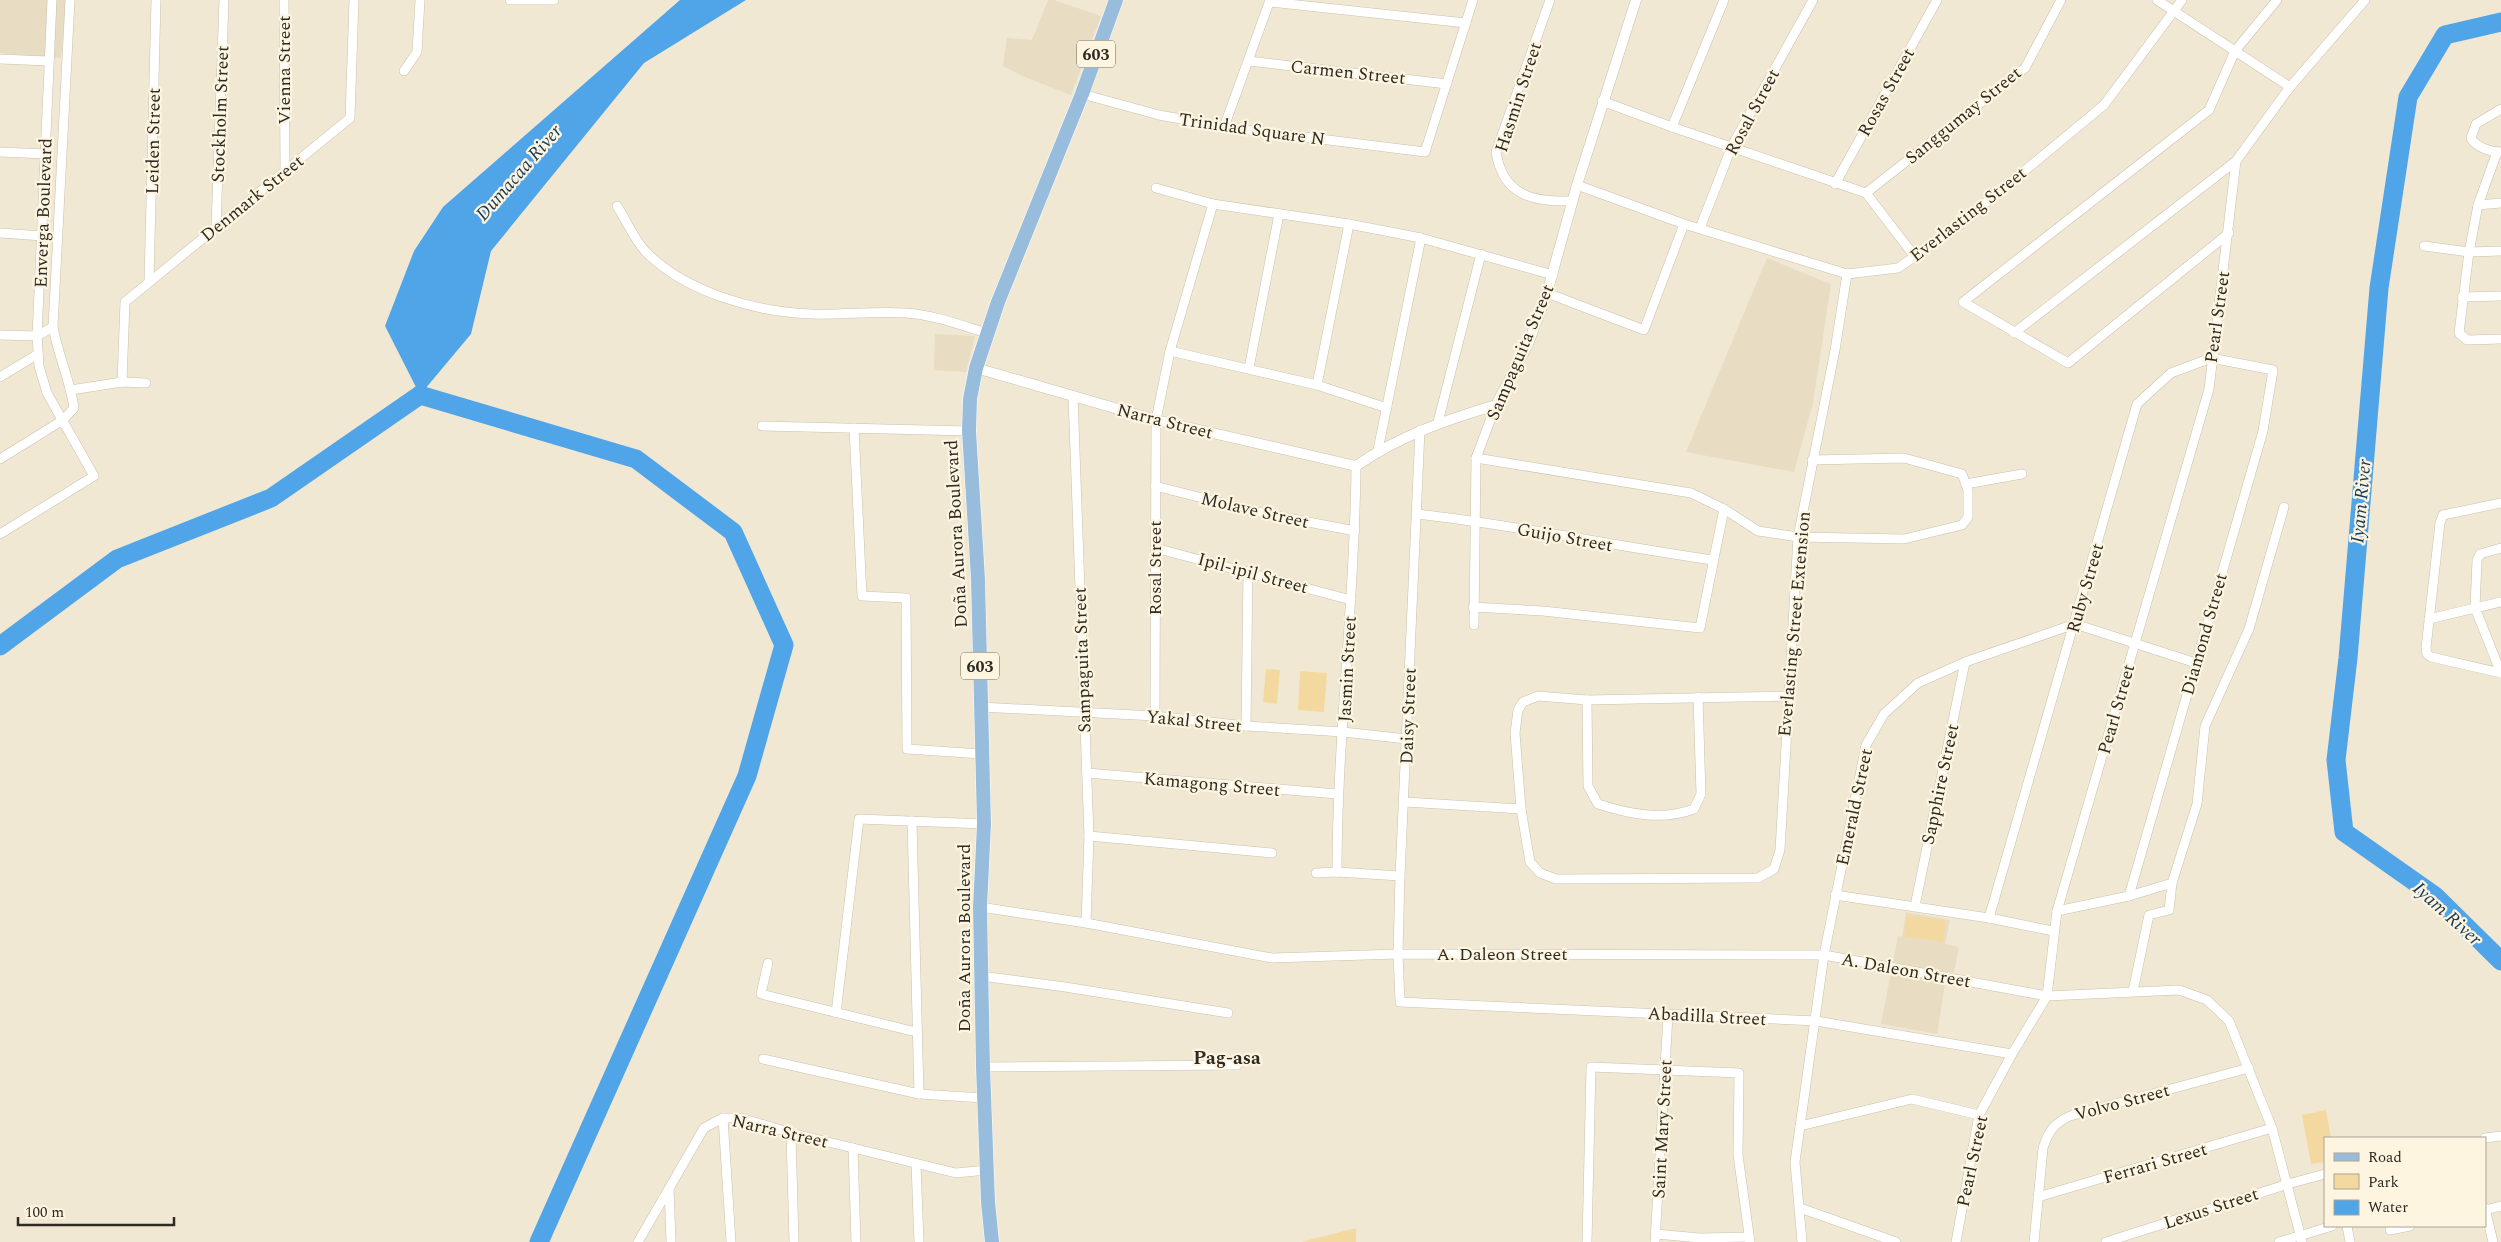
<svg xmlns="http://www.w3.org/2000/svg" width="2501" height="1242" font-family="Spectral,serif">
<rect width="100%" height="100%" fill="#f1e8d4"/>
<g fill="#e8dcc2">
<path d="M 0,0 L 66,0 L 61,58 L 0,53 Z"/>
<path d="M 1048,0 L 1054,0 L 1101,16 L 1071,95 L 1025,77 L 1003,66 L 1007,38 L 1032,40 Z"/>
<path d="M 1767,258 L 1831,284 L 1813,403 L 1794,472 L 1686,452 Z"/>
<path d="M 935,334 L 975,336 L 966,372 L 934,370 Z"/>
<path d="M 1906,912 L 1950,920 L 1945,944 L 1959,947 L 1954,972 L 1947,972 L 1937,1034 L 1881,1024 L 1898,936 L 1902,937 Z"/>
</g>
<g fill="#f3d99f">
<path d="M 1266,669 L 1280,670 L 1277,704 L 1263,702 Z"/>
<path d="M 1300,671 L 1327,673 L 1324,712 L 1298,710 Z"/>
<path d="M 1907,915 L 1946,921 L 1943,942 L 1904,936 Z"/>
<path d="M 2326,1110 L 2331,1138 L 2325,1138 L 2325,1162 L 2311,1164 L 2302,1115 Z"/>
<path d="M 1356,1228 L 1356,1242 L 1301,1242 Z"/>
</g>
<path fill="#50a4e8" d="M 680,0 L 746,0 L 644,63 L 491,251 L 471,334 L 420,395 L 385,326 L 414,251 L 443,207 Z"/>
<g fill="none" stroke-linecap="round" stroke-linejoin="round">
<g stroke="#50a4e8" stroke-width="19">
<path d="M 2501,22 L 2445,35 L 2408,97 L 2379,288 L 2348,658 L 2336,760 L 2344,832 L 2435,896 L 2501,961"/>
<path d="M 420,395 L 636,459 L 733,532 L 784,645 L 747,776 L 539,1242"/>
<path d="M 0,646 L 117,559 L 271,498 L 420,395"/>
</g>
<defs>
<g id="minor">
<path d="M 284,0 L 285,170"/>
<path d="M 510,0 L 554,0"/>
<path d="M 1550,0 L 1496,152 C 1503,196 1533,202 1572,201"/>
<path d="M 2157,0 L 2290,87"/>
<path d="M 1270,2 L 1466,23"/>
<path d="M 0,59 L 48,61"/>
<path d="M 1249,61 L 1447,84"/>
<path d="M 404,71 L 417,52 L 420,0"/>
<path d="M 1082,94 L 1159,115 L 1224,127 L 1425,152 L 1473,0"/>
<path d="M 1602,101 L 1672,127 L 1866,193 L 1915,257"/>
<path d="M 1224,127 L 1270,0"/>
<path d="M 1672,127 L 1724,0"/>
<path d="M 0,152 L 46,154"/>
<path d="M 2497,152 L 2478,205 L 2469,252 L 2459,333 L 2467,340 L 2501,339"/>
<path d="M 2501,152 C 2490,152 2476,147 2471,138 L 2476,124 L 2501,109"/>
<path d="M 1835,184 L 1937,0"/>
<path d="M 1577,185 L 1684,224 L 1847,274 L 1898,268 L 1953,230 L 2104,105 L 2182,0"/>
<path d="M 1156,188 L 1213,204 L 1349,224 L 1421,238 L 1553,275"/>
<path d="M 1866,193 L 2025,68 L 2061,0"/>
<path d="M 2478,205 L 2501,203"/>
<path d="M 617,206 C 626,220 634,239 645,251 C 685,292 755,312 811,314 C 843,315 875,311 906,313 C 934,315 960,325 987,333"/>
<path d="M 216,227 L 224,0"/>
<path d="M 1700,228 L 1732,146 L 1813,0"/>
<path d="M 0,233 L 43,236"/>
<path d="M 2229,233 L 2068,363 L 1963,302 L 2209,110 L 2235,51 L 2277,0"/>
<path d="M 2424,246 L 2469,252 L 2501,251"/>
<path d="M 149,281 L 156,0"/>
<path d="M 1547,293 L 1644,330 L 1684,224"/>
<path d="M 2462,297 L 2501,296"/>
<path d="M 2014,333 L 2236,161 L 2290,87 L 2365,0"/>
<path d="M 0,335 L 37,336 L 53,327 L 70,0"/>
<path d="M 1170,351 L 1317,385 L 1387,408"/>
<path d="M 1249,368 L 1279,214"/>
<path d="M 0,377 L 38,354"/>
<path d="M 122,382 L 125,302 L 350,118 L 354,0"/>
<path d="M 1317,385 L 1349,224"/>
<path d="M 71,390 L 122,382 L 146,383"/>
<path d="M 1073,396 L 1089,836 L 1086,923"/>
<path d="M 1438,422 L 1481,254"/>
<path d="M 762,426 L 969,431"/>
<path d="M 854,428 L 862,596 L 906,598 L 907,749 L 982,754"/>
<path d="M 1420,430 L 1400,876 L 1398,954 L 1400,1002 L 1816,1021 L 2012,1054"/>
<path d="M 1378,450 L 1421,238"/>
<path d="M 1476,458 L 1691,493 L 1724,509 L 1758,531 L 1798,537 L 1904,539 L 1962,525 L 1968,517 L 1968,490 L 1962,474 L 1904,458 L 1812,460"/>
<path d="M 0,459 L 63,420 L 74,408 C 70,380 58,355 53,327"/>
<path d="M 1966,484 L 2022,474"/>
<path d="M 1155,486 L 1262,513 L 1355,531"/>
<path d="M 2501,503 L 2443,515 L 2440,523 L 2426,648 L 2427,654 L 2431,657 L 2501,673"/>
<path d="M 1417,514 C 1516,525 1614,546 1713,560"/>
<path d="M 0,534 L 94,476 L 47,393 L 39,366 L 37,336 L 52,0"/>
<path d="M 1155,548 L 1351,600"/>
<path d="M 2501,548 L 2480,554 L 2477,560 L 2475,608 L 2501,673"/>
<path d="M 1473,607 L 1543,611 L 1700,628 L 1724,509"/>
<path d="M 2429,619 L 2501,602"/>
<path d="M 1474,625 L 1476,458 L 1496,405"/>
<path d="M 1787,696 L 1587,700 L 1538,696 L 1523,702 L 1518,710 L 1515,733 L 1521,809 L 1530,862 L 1540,873 L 1556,879 L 1758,878 L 1774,869 L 1780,850 L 1798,537 L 1835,350 L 1847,274"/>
<path d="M 1587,700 L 1588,786 L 1598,804 C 1629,814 1662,821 1694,809 L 1701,794 L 1698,697"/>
<path d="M 981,707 L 1155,716 L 1246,726 L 1343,732 L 1407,739"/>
<path d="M 1155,716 L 1156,420 L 1170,351 L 1213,204"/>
<path d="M 1246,726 L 1248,571"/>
<path d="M 1087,773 L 1337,794"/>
<path d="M 1405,802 L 1521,809"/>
<path d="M 912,821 L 919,1094"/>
<path d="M 1089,836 L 1272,853"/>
<path d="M 1337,872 C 1337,737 1355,602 1356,466"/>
<path d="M 1316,873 L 1337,872 L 1400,876"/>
<path d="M 1835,895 L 1989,918 L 2053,931"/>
<path d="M 1915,906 L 1965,662"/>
<path d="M 980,907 L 1086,923 L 1272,958 L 1398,954 L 1824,955 L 2047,996 L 2179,990 L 2207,1000 L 2229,1021 L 2272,1128 L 2302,1242"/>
<path d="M 2057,911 L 2129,896 L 2172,883 L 2197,804 L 2205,726 L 2249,629 L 2284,507"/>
<path d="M 1989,918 L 2137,404 L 2171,373 L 2211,358 L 2273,370 L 2263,431 L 2129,896"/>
<path d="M 768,963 L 761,994 L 916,1032"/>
<path d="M 981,976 L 1065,987 L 1228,1013"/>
<path d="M 2133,991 L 2149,915 L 2169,910 L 2172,883"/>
<path d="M 836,1013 L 859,819 L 984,824"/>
<path d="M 763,1059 L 919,1094 L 984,1098"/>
<path d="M 983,1067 L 1237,1065"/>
<path d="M 723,1118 L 731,1242"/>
<path d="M 1800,1126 L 1912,1099 L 1979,1115"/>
<path d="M 791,1133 L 794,1242"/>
<path d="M 2485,1138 L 2501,1136"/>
<path d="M 853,1148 L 856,1242"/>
<path d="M 916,1164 L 919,1242"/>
<path d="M 669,1188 L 671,1242"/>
<path d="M 2038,1197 L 2272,1128"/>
<path d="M 1800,1208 L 1896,1242"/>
<path d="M 2485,1208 L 2493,1242"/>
<path d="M 2485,1210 L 2501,1206"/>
<path d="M 2347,1226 L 2350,1242"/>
<path d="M 2390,1226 L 2390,1230 L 2410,1226"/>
<path d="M 1656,1234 L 1700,1238 L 1749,1237"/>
<path d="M 638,1242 L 704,1128 L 723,1118 L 741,1118 L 791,1133 L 956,1173 L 987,1170"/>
<path d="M 1587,1242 L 1591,1067 L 1739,1073 L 1738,1155 L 1750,1242"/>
<path d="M 1655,1242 L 1668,1015"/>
<path d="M 1802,1242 L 1795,1162 L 1824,955 L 1866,745 L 1884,714 L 1918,683 L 1965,662 L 2075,624 L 2196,663"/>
<path d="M 1956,1242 L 1979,1115 L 2012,1054 L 2047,996 L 2057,911 L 2209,389 L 2236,161"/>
<path d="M 2034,1242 L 2043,1148 C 2048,1132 2054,1123 2070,1116 L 2249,1068"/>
<path d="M 2106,1242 L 2288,1184 L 2325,1174"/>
<path d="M 2279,1242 L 2332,1226"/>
</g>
<path id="tertiary" d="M 976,368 L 1156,420 L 1356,466 C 1399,436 1446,420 1496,405 L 1528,344 L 1547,293 L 1577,185 L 1636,0"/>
<path id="primary" d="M 992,1242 L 988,1202 L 983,1067 L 980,907 L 984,824 L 978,579 L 969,431 L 970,399 L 976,368 L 998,302 L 1082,94 L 1116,0"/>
</defs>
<use href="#minor" stroke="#c9c0ad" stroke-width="10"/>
<use href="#tertiary" stroke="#c9c0ad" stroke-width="11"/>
<use href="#primary" stroke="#fff" stroke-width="15"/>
<use href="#minor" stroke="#fff" stroke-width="9"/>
<use href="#tertiary" stroke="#fff" stroke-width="10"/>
<use href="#primary" stroke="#98bddc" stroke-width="14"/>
</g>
<g text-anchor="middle" stroke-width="4.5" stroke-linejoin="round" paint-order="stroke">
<g fill="#fef5e1" stroke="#6c675c" stroke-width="1">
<rect x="1077" y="40.5" width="38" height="27" rx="4"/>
<rect x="961" y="652.5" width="38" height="27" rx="4"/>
</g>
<g font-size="16" font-weight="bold" fill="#2d2a23">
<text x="1096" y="60">603</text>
<text x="980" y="672">603</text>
</g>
<g font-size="18" fill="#2d2a23" stroke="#fef5e1">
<text transform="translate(284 70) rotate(-90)" y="6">Vienna Street</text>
<text transform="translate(1348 72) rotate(6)" y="6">Carmen Street</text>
<text transform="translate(1886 92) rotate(-61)" y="6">Rosas Street</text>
<text transform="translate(1518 97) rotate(-72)" y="6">Hasmin Street</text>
<text transform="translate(1752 112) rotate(-62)" y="6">Rosal Street</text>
<text transform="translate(220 114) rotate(-88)" y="6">Stockholm Street</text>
<text transform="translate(1963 115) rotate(-39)" y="6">Sanggumay Street</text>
<text transform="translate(1252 129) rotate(8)" y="6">Trinidad Square N</text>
<text transform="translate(153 141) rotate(-89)" y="6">Leiden Street</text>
<text transform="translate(252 198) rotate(-39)" y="6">Denmark Street</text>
<text transform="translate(43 213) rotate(-88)" y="6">Enverga Boulevard</text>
<text transform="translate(1968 214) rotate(-38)" y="6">Everlasting Street</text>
<text transform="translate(2217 317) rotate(-82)" y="6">Pearl Street</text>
<text transform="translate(1520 352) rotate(-67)" y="6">Sampaguita Street</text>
<text transform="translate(1165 421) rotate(14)" y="6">Narra Street</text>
<text transform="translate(1255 510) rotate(13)" y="6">Molave Street</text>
<text transform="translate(956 534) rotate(-93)" y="6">Doña Aurora Boulevard</text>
<text transform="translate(1565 537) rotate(10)" y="6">Guijo Street</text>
<text transform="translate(1155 568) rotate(-90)" y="6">Rosal Street</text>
<text transform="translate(1253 573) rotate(15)" y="6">Ipil-ipil Street</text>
<text transform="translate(2085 588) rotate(-74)" y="6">Ruby Street</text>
<text transform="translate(1794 624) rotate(-85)" y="6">Everlasting Street Extension</text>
<text transform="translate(2204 634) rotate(-74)" y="6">Diamond Street</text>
<text transform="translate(1082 660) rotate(-92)" y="6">Sampaguita Street</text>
<text transform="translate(1347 669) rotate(-87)" y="6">Jasmin Street</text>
<text transform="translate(2116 709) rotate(-74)" y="6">Pearl Street</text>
<text transform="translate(1408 716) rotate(-88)" y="6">Daisy Street</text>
<text transform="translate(1194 721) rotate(6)" y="6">Yakal Street</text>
<text transform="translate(1212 784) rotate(5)" y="6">Kamagong Street</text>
<text transform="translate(1940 784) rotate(-78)" y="6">Sapphire Street</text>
<text transform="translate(1854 807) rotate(-78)" y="6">Emerald Street</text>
<text transform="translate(964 938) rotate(-90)" y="6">Doña Aurora Boulevard</text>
<text x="1502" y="960">A. Daleon Street</text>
<text transform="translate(1906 970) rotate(10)" y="6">A. Daleon Street</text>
<text transform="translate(1707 1016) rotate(3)" y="6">Abadilla Street</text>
<text transform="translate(2122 1102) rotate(-15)" y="6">Volvo Street</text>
<text transform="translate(1662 1129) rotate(-87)" y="6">Saint Mary Street</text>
<text transform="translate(780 1131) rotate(13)" y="6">Narra Street</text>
<text transform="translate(1972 1161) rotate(-78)" y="6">Pearl Street</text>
<text transform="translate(2155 1163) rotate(-16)" y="6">Ferrari Street</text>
<text transform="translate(2211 1208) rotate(-18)" y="6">Lexus Street</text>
</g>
<g font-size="19" font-style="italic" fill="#173955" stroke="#fef5e1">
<text transform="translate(518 172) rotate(-49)" y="7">Dumacaa River</text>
<text transform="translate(2360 501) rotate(-85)" y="7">Iyam River</text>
<text transform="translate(2448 913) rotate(42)" y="7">Iyam River</text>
</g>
<g font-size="19" font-weight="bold" fill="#2d2a23" stroke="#fef5e1">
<text x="1227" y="1064">Pag-asa</text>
</g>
</g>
<rect x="2324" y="1137" width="162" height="90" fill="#fef5e1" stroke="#aaa495"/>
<rect x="2334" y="1153" width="25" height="8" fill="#98bddc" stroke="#aaa495"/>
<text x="2368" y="1162" font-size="15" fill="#2d2a23">Road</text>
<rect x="2334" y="1174" width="25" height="15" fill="#f3d99f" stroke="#aaa495"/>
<text x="2368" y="1187" font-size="15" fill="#2d2a23">Park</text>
<rect x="2334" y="1200" width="25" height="15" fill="#50a4e8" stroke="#aaa495"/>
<text x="2368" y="1212" font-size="15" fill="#2d2a23">Water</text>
<path d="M18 1217v8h156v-8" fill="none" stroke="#2d2a23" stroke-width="2.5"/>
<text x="25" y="1217" font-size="15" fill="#2d2a23" stroke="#fef5e1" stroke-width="4" paint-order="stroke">100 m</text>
</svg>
